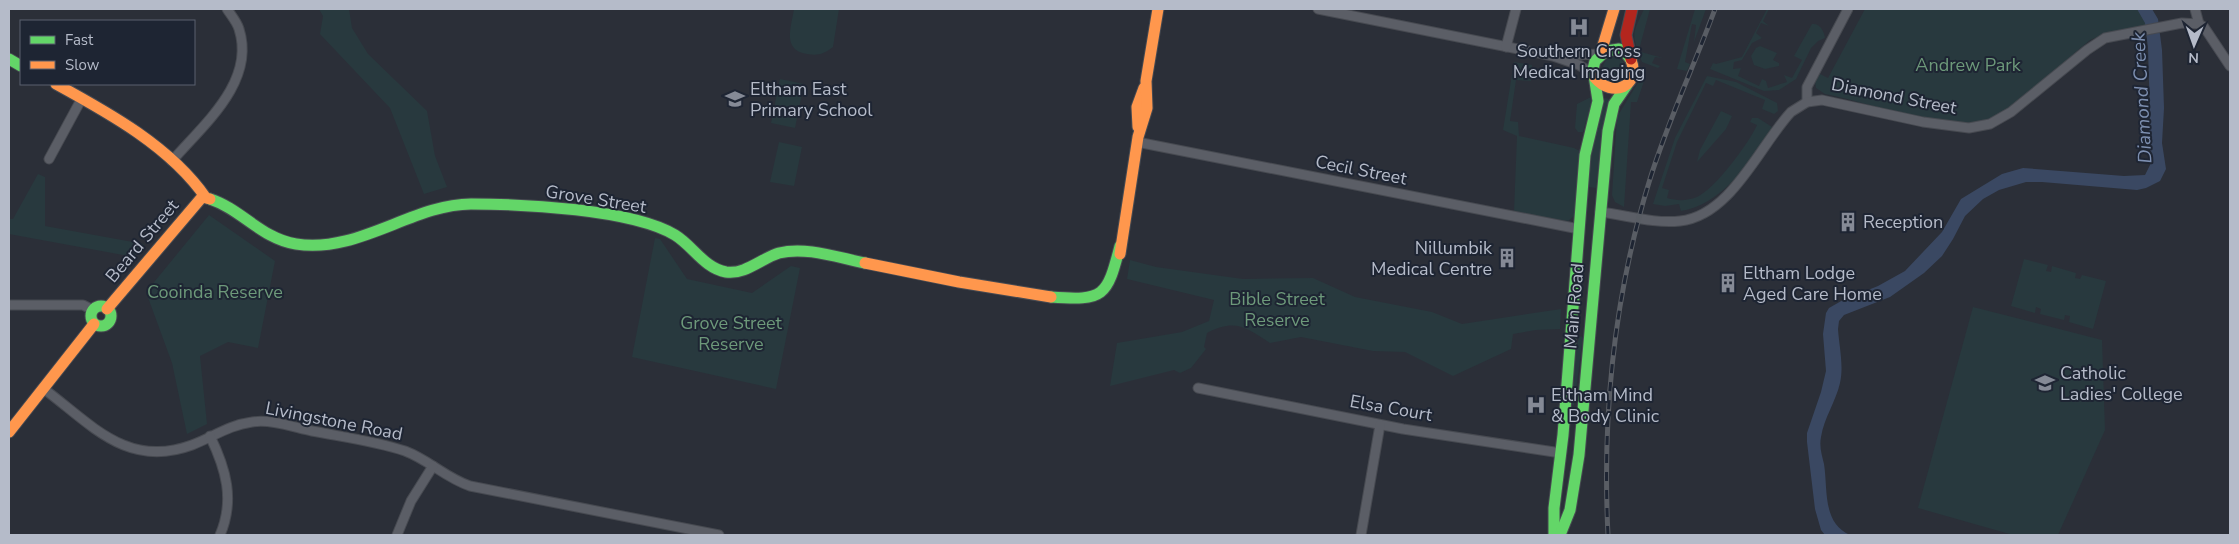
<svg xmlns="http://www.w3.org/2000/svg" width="2239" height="544" font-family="'Nunito Sans',sans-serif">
<rect width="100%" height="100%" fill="#2b2f38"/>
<g fill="#28393e">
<path d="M 319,9 L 349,9 L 352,28 L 368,54 L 427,111 L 435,156 L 447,187 L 424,194 L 390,108 L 320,34 L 323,16 Z"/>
<path d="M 794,9 L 839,9 L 833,47 C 824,54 818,56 807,54 C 782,50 791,28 794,9 Z"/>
<path d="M 1644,9 L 1650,9 L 1640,46 L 1641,52 L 1663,58 L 1655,57 L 1652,63 L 1660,66 L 1658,68 L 1642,62 C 1632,33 1631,37 1644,9 Z"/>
<path d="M 1695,9 L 1706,9 L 1694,42 L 1696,25 L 1692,24 L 1685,62 L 1690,64 L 1687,71 L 1677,69 Z"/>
<path d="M 1767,9 L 1769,9 L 1763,21 L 1769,26 L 1761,23 L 1756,33 L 1762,38 L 1752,43 L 1742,60 L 1734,62 L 1733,69 L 1741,68 L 1738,76 L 1759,86 L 1762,79 L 1766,81 L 1768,88 L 1787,82 L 1784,75 L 1792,78 L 1802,60 L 1794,56 L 1812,24 C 1820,23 1824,31 1825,38 L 1818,41 L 1811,48 L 1796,79 L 1779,90 L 1764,91 L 1710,69 L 1713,63 L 1716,64 L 1742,57 Z"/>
<path d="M 1865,9 L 2144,9 L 2151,25 L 2107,33 L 2090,40 C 2061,63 2023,107 1989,120 C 1953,134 1864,101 1825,94 L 1816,88 L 1815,82 L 1820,74 L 1828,78 Z"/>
<path d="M 1760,46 L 1777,53 L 1773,60 L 1779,63 L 1779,66 L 1765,69 L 1754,65 L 1751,56 L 1756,48 Z"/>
<circle cx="1614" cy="68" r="11"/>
<path d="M 1514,62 L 1532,65 L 1531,81 L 1516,80 L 1510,121 L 1518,122 L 1519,136 L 1574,148 L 1580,151 L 1574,216 L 1568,221 L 1514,212 L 1517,136 L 1503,130 Z"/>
<path d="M 1646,75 L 1637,102 L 1631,102 L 1624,207 L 1615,202 L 1612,195 L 1617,117 L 1642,76 Z"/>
<path d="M 1707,76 L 1736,82 L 1777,103 L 1778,111 L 1774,114 L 1762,109 L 1765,100 L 1716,80 L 1713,86 L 1706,83 L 1677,142 L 1662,188 L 1669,190 L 1667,198 C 1678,201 1686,201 1697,197 C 1715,189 1749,143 1757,125 L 1750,122 L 1752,118 L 1758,118 L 1772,127 C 1755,160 1719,206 1681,211 L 1679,204 L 1665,206 L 1653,204 L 1675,138 Z"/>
<path d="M 780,79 L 804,84 L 795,128 L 771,123 Z"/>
<path d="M 1591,97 L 1591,105 L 1583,132 L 1578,132 L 1575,128 L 1577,104 Z"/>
<path d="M 1605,98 L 1609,99 L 1604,120 L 1596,188 L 1588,187 L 1592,150 Z"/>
<path d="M 1721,111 L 1732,116 L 1726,129 L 1697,162 L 1700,150 Z"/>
<path d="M 779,142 L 802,147 L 794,186 L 770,182 Z"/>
<path d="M 38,174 L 45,177 L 45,226 L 144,244 L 134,257 L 9,234 L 9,219 L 13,219 Z"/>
<path d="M 209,215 L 275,261 L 258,348 L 228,342 L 200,356 L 207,424 L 187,434 L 172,363 L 146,292 Z"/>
<path d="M 655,238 L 660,239 L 687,279 L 752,293 L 791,266 L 800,268 L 776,389 L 632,357 Z"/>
<path d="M 2024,259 L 2048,265 L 2046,271 L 2051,272 L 2052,266 L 2076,273 L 2075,278 L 2080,279 L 2082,275 L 2106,281 L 2093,329 L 2069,322 L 2070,316 L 2065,315 L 2064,320 L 2040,314 L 2041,309 L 2036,307 L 2035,313 L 2011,306 Z"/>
<path d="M 1130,260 L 1156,267 L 1243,279 L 1313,278 L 1355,297 L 1432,312 L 1462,324 L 1561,309 L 1560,329 L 1536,330 L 1513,334 L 1511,349 L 1453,376 L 1405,352 L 1373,351 L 1301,337 L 1270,343 C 1246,328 1236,318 1207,333 L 1204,347 L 1206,349 L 1191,368 L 1180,373 L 1174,370 L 1110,386 L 1117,343 L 1182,332 L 1209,321 L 1214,300 L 1127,279 Z"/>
<path d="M 1973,307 L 2102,340 L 2105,430 L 2058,535 L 2013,535 L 1918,508 Z"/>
<path d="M 1579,336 L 1583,337 L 1574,405 L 1572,405 L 1576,350 Z"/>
</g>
<path fill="#3a4862" d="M 2137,9 L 2152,9 L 2158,19 L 2162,50 L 2164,108 L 2162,143 L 2166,169 L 2160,181 L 2146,188 L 2137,190 L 2042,182 L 2026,182 L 1999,190 L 1983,199 L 1965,216 L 1953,239 L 1942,256 L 1924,273 L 1890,297 L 1844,315 L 1839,321 L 1838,329 C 1839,345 1844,366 1840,383 C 1836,401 1824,418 1821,437 C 1819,447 1822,455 1824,464 C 1828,489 1822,523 1850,535 L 1825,535 L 1821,530 L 1815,509 L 1807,442 L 1807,433 L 1821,392 L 1826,371 L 1823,334 L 1826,313 L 1829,308 L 1843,300 L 1878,286 L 1905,271 L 1942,232 L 1961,199 L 2002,174 L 2023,168 L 2124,176 L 2145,175 L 2151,163 L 2148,147 L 2150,115 L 2148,48 L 2145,23 Z"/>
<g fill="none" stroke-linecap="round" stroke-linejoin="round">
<defs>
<g id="street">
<path d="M 1318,9 L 1553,56 L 1579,65 L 1593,74"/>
<path d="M 2195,9 L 2199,24"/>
<path d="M 1506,47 L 1516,9"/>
<path d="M 1556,56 L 1599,54"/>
<path d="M 1807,102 L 1807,87 L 1848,9"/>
<path d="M 1137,142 L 1579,229"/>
<path d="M 49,159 L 82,98"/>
<path d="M 172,161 C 203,125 256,82 239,29 C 237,22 231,15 227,9"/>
<path d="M 1600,212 C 1626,215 1654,224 1680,221 C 1731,216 1760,145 1791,112 L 1807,102 L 1822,100 L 1923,122 L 1969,128 L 1990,124 L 2011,112 L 2087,50 L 2105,38 L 2182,23 L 2199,24 L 2204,27 L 2230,66"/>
<path d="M 9,305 L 83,305 L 93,310"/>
<path d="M 1198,388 L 1403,429 L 1561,453"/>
<path d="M 44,389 C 91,424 127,469 192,445 C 213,437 229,425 252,422 C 271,419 293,427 312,431 C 343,437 375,441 405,451 C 429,460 446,478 470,486 L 719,535"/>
<path d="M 210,436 C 226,469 235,500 220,535"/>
<path d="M 397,535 L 411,501 L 433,466"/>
<path d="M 1361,535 L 1380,425"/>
</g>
<g id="fast">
<path d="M 9,59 L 21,66"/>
<path d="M 210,199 C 241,209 262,239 296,244 C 358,254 413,204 471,204 C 522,204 632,209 675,235 C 693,246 704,268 726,272 C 745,275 762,258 779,253 C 806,246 839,258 865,263"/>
<path d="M 1051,297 C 1104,301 1107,297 1120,246"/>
<circle cx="101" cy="316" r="10"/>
<path d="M 1554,535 L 1554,508 L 1563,435 L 1585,155 L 1598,101 L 1593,69 L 1595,61 L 1606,51 L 1619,49 L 1625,52 L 1631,60"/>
<path d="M 1560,535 L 1570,510 L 1579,455 L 1608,131 L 1614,104 L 1627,85"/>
</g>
<g id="slow">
<path d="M 1601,52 L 1614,9"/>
<path d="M 1595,78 C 1612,98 1641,87 1631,60"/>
<path d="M 56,84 C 109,113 171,147 206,198 L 210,199"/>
<path d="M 1138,127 L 1137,107 L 1144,88"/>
<path d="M 1120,254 L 1138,137 L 1147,108 L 1146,81 L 1158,9"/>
<path d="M 865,263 L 959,282 L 1051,297"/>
<path d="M 107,309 L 203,196"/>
<path d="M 9,432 L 94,324"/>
</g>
<path id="jam" d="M 1631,59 L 1626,35 L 1632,9"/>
</defs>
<use href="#street" stroke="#474a51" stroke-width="11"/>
<use href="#fast" stroke="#474a51" stroke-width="13"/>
<use href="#slow" stroke="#474a51" stroke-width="13"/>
<use href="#jam" stroke="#474a51" stroke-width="13"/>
<use href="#street" stroke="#5b5e66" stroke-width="9"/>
<use href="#fast" stroke="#63d668" stroke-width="11"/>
<use href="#slow" stroke="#ff974d" stroke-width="11"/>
<use href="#jam" stroke="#b3261e" stroke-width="11"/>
<defs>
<path id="rail" d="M 1608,535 C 1602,415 1614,295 1650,179 C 1668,121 1694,66 1715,9"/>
</defs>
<use href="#rail" stroke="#595d64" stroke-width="5"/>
<use href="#rail" stroke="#1e2533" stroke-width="3" stroke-dasharray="9" stroke-linecap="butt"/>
</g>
<defs>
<symbol id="hospital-bare" viewBox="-9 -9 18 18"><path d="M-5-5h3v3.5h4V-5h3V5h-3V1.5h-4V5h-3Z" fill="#858a96" stroke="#1e2533" stroke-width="2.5" paint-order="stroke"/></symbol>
<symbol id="school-bare" viewBox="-9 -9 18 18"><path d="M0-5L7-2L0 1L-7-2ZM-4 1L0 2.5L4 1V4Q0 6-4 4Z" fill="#858a96" stroke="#1e2533" stroke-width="2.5" paint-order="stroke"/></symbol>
<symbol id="building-bare" viewBox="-9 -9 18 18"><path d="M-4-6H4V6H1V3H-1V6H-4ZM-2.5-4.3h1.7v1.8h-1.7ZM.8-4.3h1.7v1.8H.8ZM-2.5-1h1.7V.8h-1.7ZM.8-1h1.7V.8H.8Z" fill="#858a96" stroke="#1e2533" stroke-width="2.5" paint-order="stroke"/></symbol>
</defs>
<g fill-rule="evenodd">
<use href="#hospital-bare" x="1565" y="13" width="28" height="28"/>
<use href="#school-bare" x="721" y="85" width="28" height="28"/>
<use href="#building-bare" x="1834" y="208" width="28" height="28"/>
<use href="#building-bare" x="1493" y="244" width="28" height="28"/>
<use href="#building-bare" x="1714" y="269" width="28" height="28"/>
<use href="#school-bare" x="2031" y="369" width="28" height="28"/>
<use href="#hospital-bare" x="1522" y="391" width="28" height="28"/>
</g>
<g text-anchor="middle" stroke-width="4" stroke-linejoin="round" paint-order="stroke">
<g font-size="18" fill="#b5bbc9" stroke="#1e2533" text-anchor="start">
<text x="1579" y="57" text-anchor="middle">Southern Cross<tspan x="1579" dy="21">Medical Imaging</tspan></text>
<text x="750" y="95">Eltham East<tspan x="750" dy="21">Primary School</tspan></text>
<text x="1863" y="228">Reception</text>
<text x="1492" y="254" text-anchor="end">Nillumbik<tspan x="1492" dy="21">Medical Centre</tspan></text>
<text x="1743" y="279">Eltham Lodge<tspan x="1743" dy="21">Aged Care Home</tspan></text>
<text x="2060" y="379">Catholic<tspan x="2060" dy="21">Ladies' College</tspan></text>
<text x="1551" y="401">Eltham Mind<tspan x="1551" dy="21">&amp; Body Clinic</tspan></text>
</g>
<g font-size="18" fill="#6d997a" stroke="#1e2533">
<text x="1968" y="71">Andrew Park</text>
<text x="215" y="298">Cooinda Reserve</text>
<text x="1277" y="305">Bible Street<tspan x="1277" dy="21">Reserve</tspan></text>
<text x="731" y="329">Grove Street<tspan x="731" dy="21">Reserve</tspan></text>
</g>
<g font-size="18" fill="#b5bbc9" stroke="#1e2533">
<text transform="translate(1894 96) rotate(11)" y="6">Diamond Street</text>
<text transform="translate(1361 170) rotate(11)" y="6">Cecil Street</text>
<text transform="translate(596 199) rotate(9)" y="6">Grove Street</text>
<text transform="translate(142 241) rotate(-50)" y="6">Beard Street</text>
<text transform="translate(1574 306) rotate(-85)" y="6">Main Road</text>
<text transform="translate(1391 408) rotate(10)" y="6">Elsa Court</text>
<text transform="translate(334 421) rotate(11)" y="6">Livingstone Road</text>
</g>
<g font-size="19" font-style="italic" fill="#7d8fb0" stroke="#1e2533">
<text transform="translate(2141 98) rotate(-93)" y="7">Diamond Creek</text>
</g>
</g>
<rect width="2239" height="544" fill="none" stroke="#b5bbc9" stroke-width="20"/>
<rect x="20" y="20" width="175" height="65" fill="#1e2533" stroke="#5a616f"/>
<rect x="30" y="36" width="25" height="8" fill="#63d668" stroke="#5a616f"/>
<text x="65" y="45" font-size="15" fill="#b5bbc9">Fast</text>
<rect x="30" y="61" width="25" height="8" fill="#ff974d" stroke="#5a616f"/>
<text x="65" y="70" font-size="15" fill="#b5bbc9">Slow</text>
<g transform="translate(2194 45) rotate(182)" stroke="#1e2533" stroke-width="4" paint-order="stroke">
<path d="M0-4L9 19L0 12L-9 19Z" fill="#b5bbc9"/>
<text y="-8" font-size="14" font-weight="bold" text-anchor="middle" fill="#b5bbc9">N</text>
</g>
</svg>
